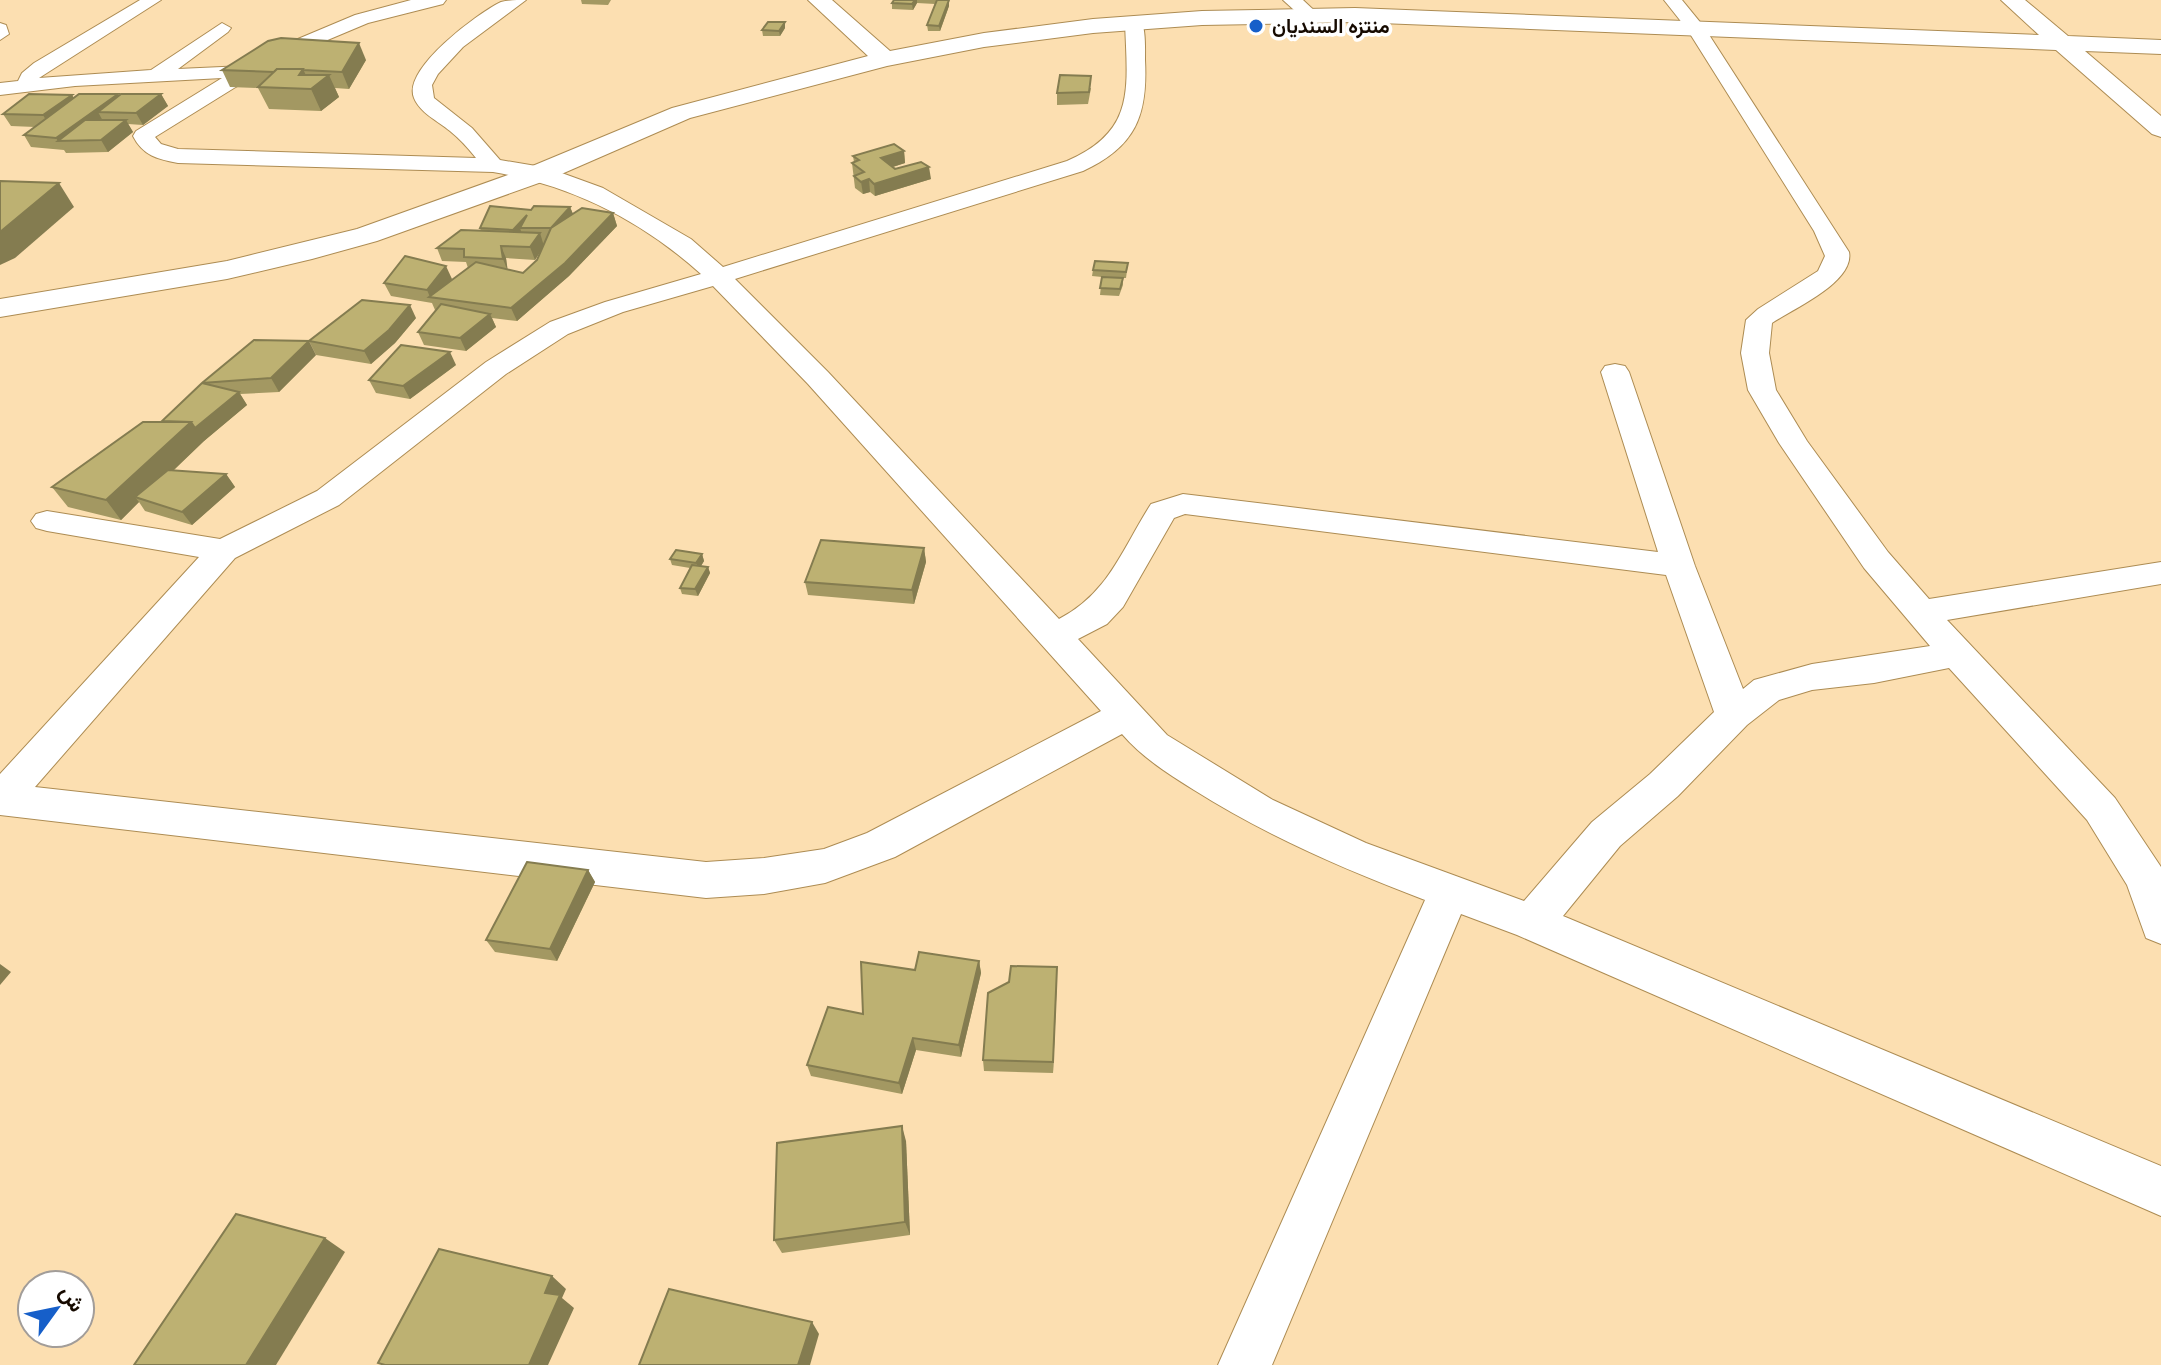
<svg xmlns="http://www.w3.org/2000/svg" width="2161" height="1365" font-family="'Playfair Display',Vazirmatn,serif">
<rect width="100%" height="100%" fill="#fcdfb1"/>
<g fill="none" stroke-linecap="round" stroke-linejoin="round">
<defs>
<g id="street">
<path d="M 140,0 L 161,0 L 39,78 L 151,70 L 222,23 L 231,28 L 228,32 L 178,69 L 244,66 L 286,44 L 355,15 L 411,0 L 446,0 L 443,4 L 368,23 L 299,52 L 234,88 L 155,137 L 161,144 L 178,149 L 476,158 C 468,148 460,139 450,131 C 438,121 420,113 414,98 C 402,69 478,13 501,2 C 508,0 518,0 526,0 L 463,47 L 438,74 L 432,85 L 434,98 L 472,128 L 500,160 L 548,168 L 603,188 L 691,239 L 723,267 L 1067,161 C 1137,131 1127,87 1125,21 L 1128,17 L 1140,17 C 1146,29 1145,47 1145,60 C 1148,116 1135,147 1083,171 L 735,279 L 828,372 L 1059,619 C 1109,593 1122,549 1151,504 L 1183,494 L 1658,552 L 1601,372 L 1605,366 L 1615,364 L 1625,366 L 1629,372 L 1695,566 L 1743,689 L 1754,680 L 1812,664 L 1930,646 L 1864,568 L 1779,443 L 1748,390 L 1741,353 L 1746,320 L 1758,309 L 1818,271 L 1825,256 L 1814,231 L 1687,29 L 1664,0 L 1682,0 L 1704,27 L 1849,252 C 1855,282 1793,309 1772,323 L 1769,353 L 1776,390 L 1807,441 L 1888,552 L 1929,599 L 2161,562 L 2161,584 L 1947,620 L 2115,798 L 2161,867 L 2161,944 L 2146,938 L 2127,885 L 2087,820 L 1949,668 L 1874,683 L 1812,690 L 1779,700 L 1747,725 L 1678,796 L 1620,846 L 1563,916 L 2161,1166 L 2161,1216 L 1517,935 L 1461,914 L 1272,1365 L 1218,1365 L 1425,900 C 1344,869 1267,836 1194,790 C 1167,773 1143,758 1122,734 L 895,857 L 825,883 L 764,894 L 706,898 L 0,815 L 0,774 L 199,557 L 47,531 L 36,528 L 31,521 L 36,514 L 47,511 L 220,539 L 317,491 L 486,362 L 550,322 L 605,302 L 701,274 C 642,221 571,185 493,172 L 178,163 C 158,159 143,156 133,136 L 136,131 L 222,78 L 75,86 L 0,95 L 0,83 L 18,81 L 22,73 L 34,63 ZM 713,286 L 808,384 L 1101,711 L 867,833 L 824,849 L 764,858 L 706,862 L 35,787 L 235,558 L 339,505 L 506,374 L 568,334 L 623,312 ZM 1185,514 L 1666,575 L 1714,712 L 1650,774 L 1592,822 L 1524,901 L 1366,843 L 1273,800 L 1167,735 L 1078,639 L 1107,624 L 1123,607 L 1174,518 Z"/>
<path d="M 1283,0 L 1303,0 L 1319,15 L 1310,20 L 1304,19 Z"/>
<path d="M 0,23 L 6,25 L 9,34 L 0,40 Z"/>
</g>
<path id="secondary" d="M 808,0 L 832,0 L 890,51 L 984,33 L 1093,19 L 1202,11 L 1355,8 L 2039,35 L 2001,0 L 2025,0 L 2068,36 L 2161,40 L 2161,54 L 2085,51 L 2161,116 L 2161,137 L 2152,134 L 2056,50 L 1355,22 L 1202,25 L 1093,33 L 984,47 L 887,66 L 690,118 L 550,179 L 377,241 L 312,259 L 227,279 L 0,317 L 0,299 L 227,261 L 357,229 L 530,167 L 672,108 L 868,56 Z"/>
</defs>
<use href="#street" stroke="#ad8c53" stroke-width="2"/>
<use href="#secondary" stroke="#ad8c53" stroke-width="2"/>
<use href="#street" fill="#fff" fill-rule="evenodd"/>
<use href="#secondary" fill="#fff" fill-rule="evenodd"/>
</g>
<g fill="#a39862" fill-rule="evenodd">
<path d="M 581,0 L 611,0 L 608,5 L 582,4 Z"/>
<path d="M 894,0 L 949,0 L 949,6 L 940,31 L 928,31 L 927,25 L 935,4 L 917,3 L 913,10 L 892,9 L 892,3 Z"/>
<path d="M 785,28 L 780,36 L 763,36 L 762,30 Z"/>
<path d="M 366,60 L 349,89 L 335,88 L 339,97 L 321,111 L 269,109 L 258,88 L 230,87 L 222,70 Z"/>
<path d="M 1091,88 L 1088,104 L 1057,105 L 1057,93 Z"/>
<path d="M 161,94 L 168,106 L 143,125 L 128,124 L 133,132 L 108,152 L 66,153 L 64,150 L 31,147 L 24,135 L 35,127 L 11,126 L 3,114 L 72,95 L 73,98 Z"/>
<path d="M 904,151 L 905,163 L 893,167 L 931,179 L 875,196 L 870,192 L 863,194 L 855,188 L 852,163 L 854,162 L 853,156 Z"/>
<path d="M 570,207 L 573,214 L 613,213 L 617,226 L 569,276 L 517,321 L 492,318 L 496,327 L 466,351 L 424,345 L 418,332 L 436,310 L 435,310 L 432,303 L 391,296 L 384,283 L 452,279 L 449,282 L 468,268 L 466,262 L 442,261 L 437,248 L 481,231 L 480,228 L 531,210 ZM 542,249 L 537,260 L 523,273 L 507,269 L 506,258 L 535,260 Z"/>
<path d="M 1128,263 L 1126,278 L 1123,278 L 1123,285 L 1119,296 L 1100,295 L 1102,277 L 1092,276 L 1093,270 Z"/>
<path d="M 416,318 L 395,343 L 371,364 L 316,355 L 309,341 Z"/>
<path d="M 316,355 L 279,392 L 240,394 L 247,405 L 204,441 L 173,471 L 226,474 L 235,487 L 192,525 L 145,511 L 139,502 L 121,520 L 68,507 L 52,487 L 162,422 L 202,383 Z"/>
<path d="M 456,365 L 410,399 L 376,393 L 369,380 Z"/>
<path d="M 924,548 L 926,562 L 914,604 L 808,595 L 805,582 Z"/>
<path d="M 702,554 L 704,561 L 701,566 L 708,567 L 710,573 L 698,596 L 682,594 L 680,588 L 690,568 L 672,565 L 670,559 Z"/>
<path d="M 588,870 L 595,882 L 557,961 L 495,952 L 486,940 Z"/>
<path d="M 979,961 L 981,973 L 961,1057 L 916,1050 L 902,1094 L 811,1076 L 807,1065 L 863,1014 L 915,970 Z"/>
<path d="M 1057,967 L 1053,1073 L 984,1071 L 983,1060 Z"/>
<path d="M 906,1141 L 910,1235 L 782,1253 L 774,1240 Z"/>
</g>
<g fill="#847c50">
<path d="M 915,0 L 917,0 L 917,3 L 913,10 L 912,4 Z"/>
<path d="M 949,0 L 949,6 L 940,31 L 939,26 Z"/>
<path d="M 785,22 L 785,28 L 780,36 L 779,31 Z"/>
<path d="M 359,43 L 366,60 L 349,89 L 342,72 Z"/>
<path d="M 303,69 L 312,88 L 329,75 L 339,97 L 321,111 L 311,89 L 299,75 Z"/>
<path d="M 118,94 L 124,106 L 98,112 L 103,121 L 58,141 L 64,150 L 56,138 Z"/>
<path d="M 161,94 L 168,106 L 143,125 L 136,113 Z"/>
<path d="M 72,95 L 79,106 L 50,127 L 43,115 Z"/>
<path d="M 126,120 L 133,132 L 108,152 L 101,140 Z"/>
<path d="M 904,151 L 905,163 L 883,170 L 881,158 Z"/>
<path d="M 929,167 L 931,179 L 875,196 L 874,184 Z"/>
<path d="M 869,179 L 870,192 L 863,194 L 861,182 Z"/>
<path d="M 59,183 L 74,207 L 15,258 L 0,265 L 0,232 Z"/>
<path d="M 570,207 L 575,219 L 551,228 Z"/>
<path d="M 613,213 L 617,226 L 569,276 L 517,321 L 511,308 Z"/>
<path d="M 527,215 L 520,228 L 523,237 L 518,242 L 513,230 Z"/>
<path d="M 540,233 L 544,246 L 535,260 L 530,247 Z"/>
<path d="M 501,246 L 506,258 L 508,272 L 503,259 Z"/>
<path d="M 446,266 L 452,279 L 437,298 L 430,297 L 427,290 Z"/>
<path d="M 410,305 L 416,318 L 395,343 L 371,364 L 364,351 Z"/>
<path d="M 490,314 L 496,327 L 466,351 L 460,338 Z"/>
<path d="M 309,341 L 316,355 L 279,392 L 271,378 Z"/>
<path d="M 450,352 L 456,365 L 410,399 L 403,386 Z"/>
<path d="M 239,392 L 247,405 L 204,441 L 142,500 L 135,497 L 139,502 L 121,520 L 106,500 L 191,422 Z"/>
<path d="M 226,474 L 235,487 L 192,525 L 182,512 Z"/>
<path d="M 924,548 L 926,562 L 914,604 L 912,590 Z"/>
<path d="M 702,554 L 704,561 L 699,569 L 696,563 Z"/>
<path d="M 708,567 L 710,573 L 698,596 L 695,589 Z"/>
<path d="M 588,870 L 595,882 L 557,961 L 550,949 Z"/>
<path d="M 979,961 L 981,973 L 961,1057 L 959,1045 Z"/>
<path d="M 0,964 L 11,972 L 0,985 Z"/>
<path d="M 1057,967 L 1057,979 L 1053,1073 L 1053,1062 Z"/>
<path d="M 913,1038 L 916,1050 L 902,1094 L 899,1083 Z"/>
<path d="M 902,1126 L 906,1141 L 910,1235 L 905,1222 Z"/>
<path d="M 325,1238 L 345,1252 L 276,1365 L 246,1365 Z"/>
<path d="M 552,1276 L 566,1289 L 562,1298 L 574,1308 L 548,1365 L 529,1365 L 545,1293 Z"/>
<path d="M 812,1322 L 819,1334 L 810,1365 L 798,1365 Z"/>
</g>
<g fill="#bdb172" stroke="#847c50" stroke-width="2">
<path d="M 894,0 L 915,0 L 912,4 L 892,3 Z"/>
<path d="M 937,0 L 949,0 L 939,26 L 927,25 Z"/>
<path d="M 768,22 L 785,22 L 779,31 L 762,30 Z"/>
<path d="M 281,38 L 359,43 L 342,72 L 303,70 L 303,69 L 277,69 L 274,72 L 222,70 L 268,41 Z"/>
<path d="M 277,69 L 303,69 L 299,75 L 329,75 L 311,89 L 258,87 Z"/>
<path d="M 1060,75 L 1091,76 L 1089,92 L 1057,93 Z"/>
<path d="M 29,94 L 72,95 L 43,115 L 3,114 Z"/>
<path d="M 79,94 L 118,94 L 56,138 L 24,135 Z"/>
<path d="M 121,94 L 161,94 L 136,113 L 98,112 Z"/>
<path d="M 85,120 L 126,120 L 101,140 L 58,141 Z"/>
<path d="M 894,144 L 904,151 L 881,158 L 895,169 L 921,162 L 929,167 L 874,184 L 869,179 L 861,182 L 854,176 L 864,172 L 852,163 L 859,160 L 853,156 Z"/>
<path d="M 0,181 L 59,183 L 0,232 Z"/>
<path d="M 490,206 L 531,210 L 534,206 L 570,207 L 551,228 L 582,208 L 613,213 L 565,263 L 511,308 L 429,297 L 476,262 L 523,273 L 537,260 L 551,228 L 520,228 L 527,215 L 513,230 L 480,228 Z"/>
<path d="M 461,230 L 540,233 L 530,247 L 501,246 L 503,259 L 464,257 L 464,249 L 437,248 Z"/>
<path d="M 405,256 L 446,266 L 427,290 L 384,283 Z"/>
<path d="M 1095,261 L 1128,263 L 1126,272 L 1093,270 Z"/>
<path d="M 1102,277 L 1123,278 L 1120,289 L 1100,288 Z"/>
<path d="M 362,300 L 410,305 L 389,330 L 364,351 L 309,341 Z"/>
<path d="M 441,304 L 490,314 L 460,338 L 418,332 Z"/>
<path d="M 254,340 L 309,341 L 271,378 L 202,383 L 239,392 L 195,428 L 191,422 L 162,421 L 202,383 Z"/>
<path d="M 401,345 L 450,352 L 403,386 L 369,380 Z"/>
<path d="M 143,422 L 191,422 L 106,500 L 52,487 Z"/>
<path d="M 168,470 L 226,474 L 182,512 L 135,497 Z"/>
<path d="M 821,540 L 924,548 L 912,590 L 805,582 Z"/>
<path d="M 676,550 L 702,554 L 696,563 L 670,559 Z"/>
<path d="M 692,565 L 708,567 L 695,589 L 680,588 Z"/>
<path d="M 527,862 L 588,870 L 550,949 L 486,940 Z"/>
<path d="M 919,952 L 979,961 L 959,1045 L 913,1038 L 899,1083 L 807,1065 L 828,1007 L 863,1014 L 861,962 L 915,970 Z"/>
<path d="M 1011,966 L 1057,967 L 1053,1062 L 983,1060 L 988,993 L 1009,982 Z"/>
<path d="M 902,1126 L 905,1222 L 774,1240 L 777,1143 Z"/>
<path d="M 236,1214 L 325,1238 L 246,1365 L 134,1365 Z"/>
<path d="M 439,1249 L 552,1276 L 545,1293 L 560,1295 L 529,1365 L 385,1365 L 378,1363 Z"/>
<path d="M 669,1289 L 812,1322 L 798,1365 L 639,1365 Z"/>
</g>
<circle fill="#165fc9" stroke="#fff" stroke-width="3" cx="1256" cy="26" r="8"/>
<g text-anchor="middle" stroke-width="7" stroke-linejoin="round" paint-order="stroke">
<g font-size="20" font-weight="bold" fill="#160a00" stroke="#fff" text-anchor="start">
<text x="1272" y="33">منتزه السنديان</text>
</g>
</g>
<g transform="translate(56 1309) rotate(57)"><circle r="38" fill="#ffffff" stroke="#a29d99" stroke-width="2"/>
<path d="M0-6L14 30L0 20L-14 30Z" fill="#165fc9"/>
<text y="-12" font-size="22" font-weight="bold" text-anchor="middle" fill="#160a00">ش</text>
</g>
</svg>
